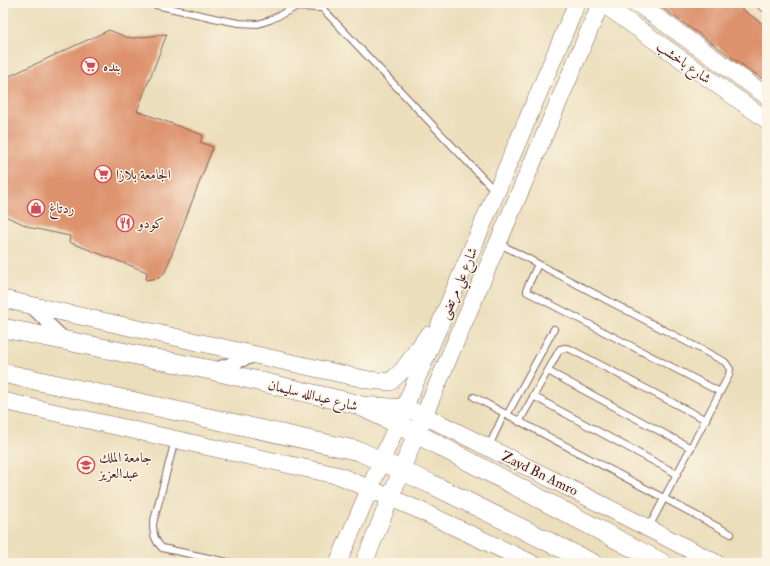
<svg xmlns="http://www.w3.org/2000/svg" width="770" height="566" font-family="'IM FELL Double Pica',Amiri,serif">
<rect width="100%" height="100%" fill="#fcf5e5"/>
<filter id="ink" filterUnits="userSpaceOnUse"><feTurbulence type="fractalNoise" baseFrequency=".025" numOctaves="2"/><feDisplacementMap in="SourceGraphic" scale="8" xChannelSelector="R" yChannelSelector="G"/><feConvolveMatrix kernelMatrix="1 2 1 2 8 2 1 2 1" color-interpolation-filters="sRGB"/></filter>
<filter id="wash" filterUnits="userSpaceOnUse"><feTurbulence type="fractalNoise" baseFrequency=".012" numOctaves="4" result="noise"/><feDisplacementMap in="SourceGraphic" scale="16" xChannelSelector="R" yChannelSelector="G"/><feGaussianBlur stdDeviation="0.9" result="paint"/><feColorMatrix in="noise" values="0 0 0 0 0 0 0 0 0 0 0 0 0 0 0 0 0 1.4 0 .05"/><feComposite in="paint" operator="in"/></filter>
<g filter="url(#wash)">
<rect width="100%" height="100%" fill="#ebdebb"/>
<g id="blocks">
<g fill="#dd916c">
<path d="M 655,3 L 733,3 L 767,27 L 767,82 Z"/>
<path d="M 109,30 L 126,37 L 135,38 L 167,34 L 137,111 L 203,135 L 200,142 L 213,147 L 165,272 L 159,278 L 146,280 L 147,272 L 69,242 L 70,236 L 32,228 L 3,215 L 3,79 Z"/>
</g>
</g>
</g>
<g filter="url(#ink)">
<use href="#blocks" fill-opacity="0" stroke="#82625d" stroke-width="1"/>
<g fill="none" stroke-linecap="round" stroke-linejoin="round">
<defs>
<g id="lane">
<path d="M 147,3 L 223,20 L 239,23 L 258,24 L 270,20 L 296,7 L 322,8 L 326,3"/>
<path d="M 322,8 L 495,191"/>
<path d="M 500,244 L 725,362 L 730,369 L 729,375 L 649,527"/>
<path d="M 538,264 L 527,288 L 527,292 L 531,294 L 720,392"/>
<path d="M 548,371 L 691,448"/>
<path d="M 533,396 L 677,474"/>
<path d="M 474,397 L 731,534"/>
<path d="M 507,415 L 554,329"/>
<path d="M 519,422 L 560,349 L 565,348 L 570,349 L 706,420"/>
<path d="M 175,440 L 153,524 C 153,535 155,541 162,548 L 232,563"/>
<path d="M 489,446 L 504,414"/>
</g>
<g id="street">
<path d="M 762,3 L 767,6"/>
<path d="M 30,306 L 66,340"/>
<path d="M 214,369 L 255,356"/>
</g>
<g id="secondary">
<path d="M 602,3 L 767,120"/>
<path d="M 637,3 L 767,96"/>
<path d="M 3,299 L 369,380 L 390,382 L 403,370 L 428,335"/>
<path d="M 3,401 L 340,476 L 419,510 L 531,563"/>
<path d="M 361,405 L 405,408 L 425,416 L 585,496 L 716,563"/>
<path d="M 338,563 L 577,3"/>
<path d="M 364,563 L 416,434 L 601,3"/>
</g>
<g id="primary">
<path d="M 3,328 L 211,370 L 356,404 L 398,424 L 662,563"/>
<path d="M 3,373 L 359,451 L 431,484 L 592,563"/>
</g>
</defs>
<use href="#lane" stroke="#82625d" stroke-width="8"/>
<use href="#street" stroke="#82625d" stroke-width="14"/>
<use href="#secondary" stroke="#82625d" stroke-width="18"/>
<use href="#primary" stroke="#82625d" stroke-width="20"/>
<use href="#lane" stroke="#fff" stroke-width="6"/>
<use href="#street" stroke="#fff" stroke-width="12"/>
<use href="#secondary" stroke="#fff" stroke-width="17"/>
<use href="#primary" stroke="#fff" stroke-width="19"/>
</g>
</g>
<defs>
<symbol id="supermarket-ring" viewBox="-11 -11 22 22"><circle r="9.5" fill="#fcf5e5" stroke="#d1495b" stroke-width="1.5"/><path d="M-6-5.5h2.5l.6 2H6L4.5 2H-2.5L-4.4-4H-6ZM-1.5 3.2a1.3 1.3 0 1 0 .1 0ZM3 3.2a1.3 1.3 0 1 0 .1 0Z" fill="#d1495b"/></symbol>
<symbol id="shop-ring" viewBox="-11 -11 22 22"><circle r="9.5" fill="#fcf5e5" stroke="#d1495b" stroke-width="1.5"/><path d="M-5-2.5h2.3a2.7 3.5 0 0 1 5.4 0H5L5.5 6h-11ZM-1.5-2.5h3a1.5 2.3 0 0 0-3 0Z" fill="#d1495b"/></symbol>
<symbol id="restaurant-ring" viewBox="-11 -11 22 22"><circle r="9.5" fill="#fcf5e5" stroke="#d1495b" stroke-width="1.5"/><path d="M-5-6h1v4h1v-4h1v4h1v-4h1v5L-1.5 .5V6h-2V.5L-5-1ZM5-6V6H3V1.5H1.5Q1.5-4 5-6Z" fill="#d1495b"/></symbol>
<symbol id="university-ring" viewBox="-11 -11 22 22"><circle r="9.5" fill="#fcf5e5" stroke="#d1495b" stroke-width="1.5"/><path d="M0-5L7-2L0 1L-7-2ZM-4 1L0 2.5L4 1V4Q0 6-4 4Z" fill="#d1495b"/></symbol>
</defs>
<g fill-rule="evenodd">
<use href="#supermarket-ring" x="80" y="56" width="20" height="20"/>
<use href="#supermarket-ring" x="93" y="164" width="20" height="20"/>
<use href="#shop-ring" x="26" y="198" width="20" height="20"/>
<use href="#restaurant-ring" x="115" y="213" width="20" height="20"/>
<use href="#university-ring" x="76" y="455" width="20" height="20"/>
</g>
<g text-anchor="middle" stroke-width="3" stroke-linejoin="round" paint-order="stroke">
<g font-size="14" fill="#4a1f2b" stroke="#fcf5e5">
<text transform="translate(684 62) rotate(35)" y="5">شارع باخشب</text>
<text transform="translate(458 283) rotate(-67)" y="5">شارع علي مرتضى</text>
<text transform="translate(313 395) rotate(14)" y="5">شارع عبدالله سليمان</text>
<text transform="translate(540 473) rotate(26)" y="5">Zayd Bn Amro</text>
</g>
<g font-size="14" fill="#4a1f2b" stroke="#fcf5e5" text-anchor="start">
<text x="103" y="71">بنده</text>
<text x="116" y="179">الجامعة بلازا</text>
<text x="49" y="213">ردتاغ</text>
<text x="138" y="228">كودو</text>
<text x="99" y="462">جامعة الملك<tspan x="99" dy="16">عبدالعزيز</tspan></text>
</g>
</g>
<rect width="770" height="566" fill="none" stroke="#fcf5e5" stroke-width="16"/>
</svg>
